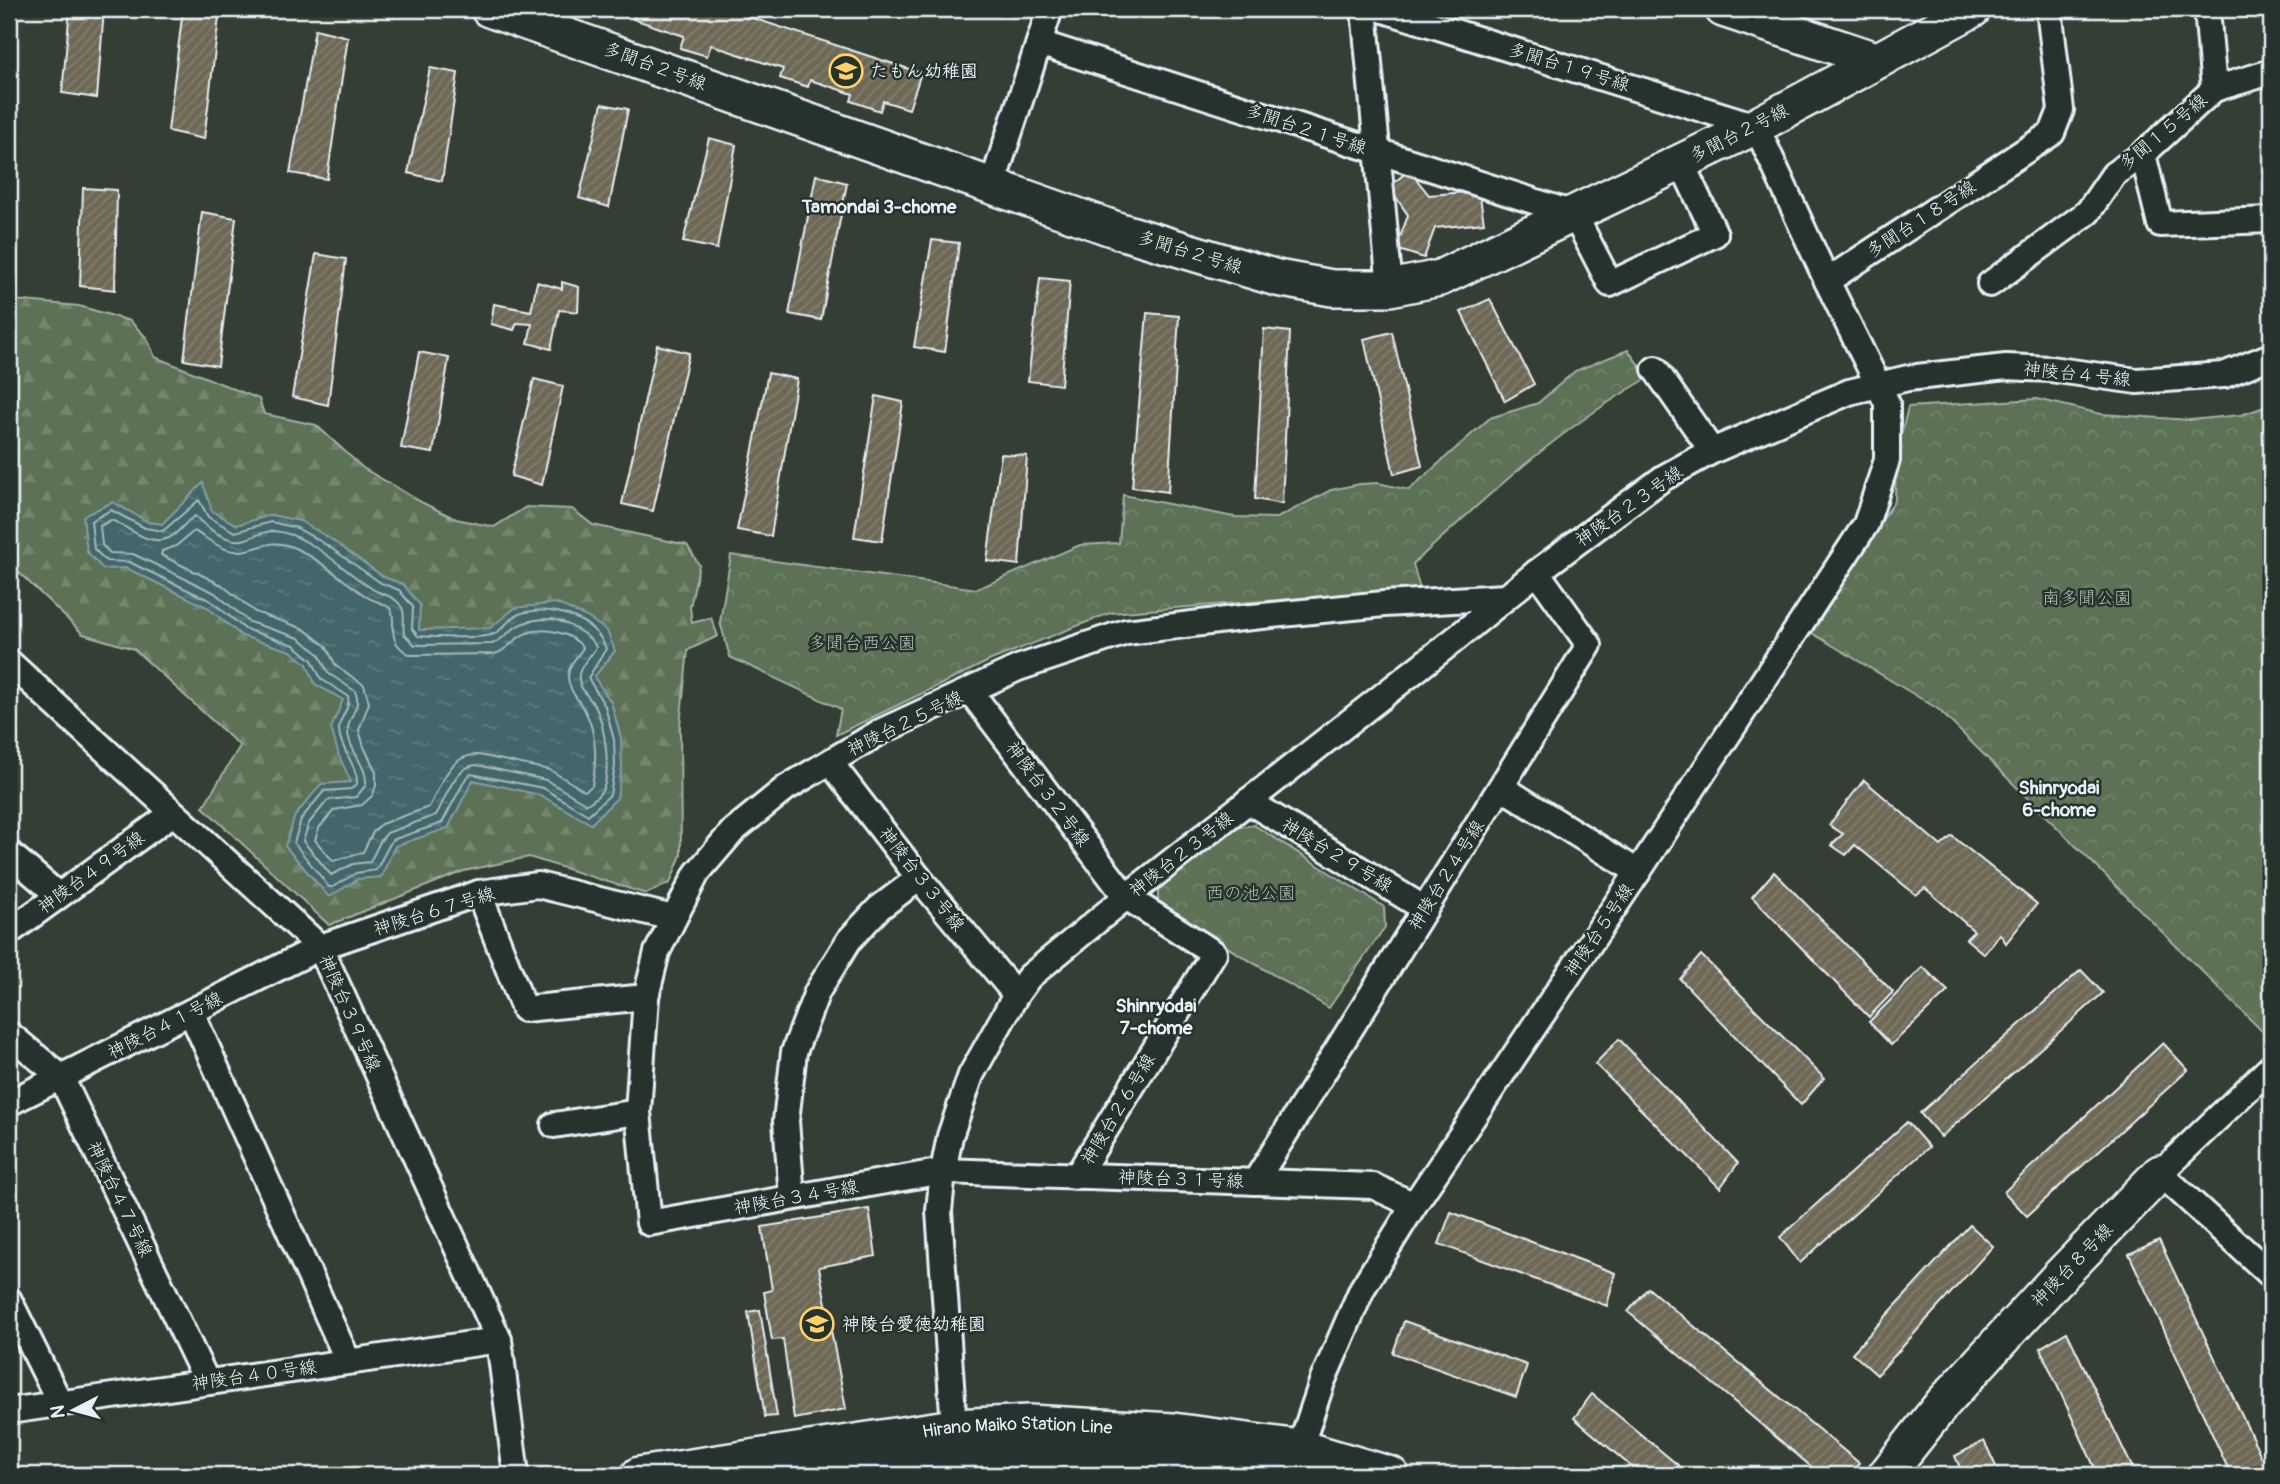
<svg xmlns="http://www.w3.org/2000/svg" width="2280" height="1484" font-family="Pangolin,'Klee One',sans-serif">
<defs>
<pattern id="forest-firs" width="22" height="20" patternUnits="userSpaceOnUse" patternTransform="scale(1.75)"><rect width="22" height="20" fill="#5c7155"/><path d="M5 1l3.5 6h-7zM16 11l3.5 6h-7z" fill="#73866e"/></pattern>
<pattern id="park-crowns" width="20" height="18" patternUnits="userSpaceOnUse" patternTransform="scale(1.75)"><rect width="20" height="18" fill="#5c7155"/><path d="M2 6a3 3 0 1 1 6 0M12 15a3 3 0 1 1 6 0" fill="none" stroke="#73866e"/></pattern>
<pattern id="water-ripples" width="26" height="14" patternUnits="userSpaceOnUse" patternTransform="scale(1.75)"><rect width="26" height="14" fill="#436669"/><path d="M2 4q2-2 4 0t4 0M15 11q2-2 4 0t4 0" fill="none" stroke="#5e7c7f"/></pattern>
<pattern id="building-hatch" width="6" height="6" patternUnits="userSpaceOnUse" patternTransform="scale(1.75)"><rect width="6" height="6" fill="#6e6856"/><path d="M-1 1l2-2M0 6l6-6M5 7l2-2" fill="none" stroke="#837e6f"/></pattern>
</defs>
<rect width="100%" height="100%" fill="#343e35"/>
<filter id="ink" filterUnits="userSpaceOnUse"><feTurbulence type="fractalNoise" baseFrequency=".0143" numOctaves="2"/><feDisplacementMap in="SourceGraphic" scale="14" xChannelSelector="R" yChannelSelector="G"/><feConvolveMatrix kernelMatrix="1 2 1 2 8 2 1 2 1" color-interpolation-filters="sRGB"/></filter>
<g filter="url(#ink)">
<path fill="url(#forest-firs)" stroke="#a2b1a6" stroke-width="2" d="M 13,300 L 79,306 L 130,321 L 147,338 L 155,357 L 259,399 L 264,414 L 316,425 L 363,468 L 423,503 L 456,519 L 494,527 L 526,507 L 572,509 L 593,525 L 687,545 L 699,565 L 690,607 L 692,623 L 711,618 L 718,636 L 688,650 L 680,725 L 681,855 L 670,883 L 646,894 L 529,857 L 464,871 L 329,925 L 203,807 L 240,746 L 134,649 L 83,634 L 9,563 L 9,302 Z"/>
<g fill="url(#park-crowns)" stroke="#a2b1a6" stroke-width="2">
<path d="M 1628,350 L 1648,378 C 1560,428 1487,496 1413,564 L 1420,589 L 1110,613 L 991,660 L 836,735 L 841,709 L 730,657 L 720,622 L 731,555 L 977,589 L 1080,545 L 1119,543 L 1123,495 L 1234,517 L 1277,518 L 1331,490 L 1360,484 L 1378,483 L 1409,490 L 1490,418 L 1538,403 L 1575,371 Z"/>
<path d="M 2037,399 L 2101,414 L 2190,420 L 2241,415 L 2271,405 L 2271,1036 L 2269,1038 L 1938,709 L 1812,633 L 1895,500 L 1896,455 L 1908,407 Z"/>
<path d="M 1254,825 L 1384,907 L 1385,927 L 1329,1008 L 1158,906 L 1158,887 L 1235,827 Z"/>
<path d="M 1037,1468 L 1103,1470 L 1161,1475 L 1040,1475 Z"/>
</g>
<path fill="url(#water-ripples)" stroke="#859ea2" stroke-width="2" d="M 203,483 L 212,511 L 237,525 L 271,515 L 300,521 L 329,538 L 384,577 L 403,584 L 420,605 L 419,630 L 490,628 L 515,608 L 556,603 L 589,618 L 607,631 L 615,651 L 594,677 L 611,702 L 621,738 L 622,767 L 617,798 L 591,824 L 540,795 L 473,780 L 448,828 L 395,846 L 381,877 L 358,879 L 329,897 L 285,846 L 295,816 L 321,784 L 351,782 L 339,756 L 331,728 L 343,700 L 315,684 L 307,664 L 291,651 L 242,636 L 207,607 L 126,568 L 103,569 L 87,552 L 83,516 L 113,502 L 148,522 L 162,524 Z"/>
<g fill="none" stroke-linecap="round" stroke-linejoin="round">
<g stroke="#a6b9bf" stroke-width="2">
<path d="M 199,500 L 208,517 L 235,532 L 271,522 L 297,528 L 325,544 L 381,583 L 399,590 L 413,607 L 412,629 L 418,636 C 430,637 484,639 494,634 C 503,630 509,618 519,614 C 549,603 596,618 606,649 L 588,678 L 605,706 L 614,740 L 615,766 L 610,795 L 588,815 L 543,788 L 471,774 L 466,778 L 442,823 L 392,840 L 376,870 L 356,873 L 333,887 L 329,887 L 294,843 L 301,819 L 324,791 L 351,789 L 357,784 C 358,765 339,748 339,729 C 339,717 351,709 348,696 L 321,679 L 312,660 L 294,645 L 245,629 L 211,601 L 129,562 L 106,561 L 94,549 L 91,521 L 111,510 L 145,528 L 163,531 Z"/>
<path d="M 195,516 C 205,526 226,543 242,540 C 252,538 263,531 273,531 C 310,533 345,573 376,591 C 386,596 396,596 402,608 C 406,615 402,626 404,634 L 415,645 L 492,644 C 504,640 512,626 524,623 C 531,620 544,619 551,619 C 563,620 592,636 596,647 C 592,656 580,664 579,675 C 577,688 591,698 596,708 C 605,727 611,769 603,789 C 600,795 592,801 587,804 L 546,780 L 477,765 C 454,765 446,799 436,815 L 387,833 L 381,840 L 370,862 L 353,864 L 331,875 L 303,841 L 309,823 L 328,800 L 356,797 L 366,785 C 368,765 346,748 348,728 C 350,713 362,707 355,691 L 328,673 L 319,654 L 299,638 L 249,622 L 215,593 L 133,554 L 110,553 L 102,545 L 100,526 L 111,520 C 128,526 148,547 169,538 C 179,533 186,521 195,516 Z"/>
<path d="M 194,531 C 207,538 223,552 238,551 C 257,551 270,538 290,546 C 318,557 343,581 367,597 C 373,601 381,602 387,606 C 402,615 380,641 411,655 L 494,654 C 508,651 514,637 527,633 C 544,626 573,633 583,648 C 577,657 568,665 568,677 C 568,690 579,700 585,711 C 597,733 597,762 592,786 L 585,791 L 550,770 L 479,755 C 449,753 441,786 429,807 L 381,824 L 373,832 L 363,852 L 333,861 L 315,840 L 319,828 L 334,810 L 362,805 L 372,796 L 376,786 L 376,772 L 364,747 L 359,730 L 369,703 L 364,685 L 336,666 L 326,646 L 304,629 L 255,612 L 222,585 L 161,555 L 162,551 L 176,546 Z"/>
</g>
</g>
<g fill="url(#building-hatch)" stroke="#e8f1f8" stroke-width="2">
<path d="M 70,9 L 104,9 L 97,98 L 62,93 Z"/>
<path d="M 183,9 L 220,9 L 204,139 L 168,131 Z"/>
<path d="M 637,9 L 725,9 L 921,73 L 909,109 L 883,101 L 880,111 L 851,101 L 853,94 L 810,80 L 808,87 L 780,78 L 783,69 L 711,45 L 707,56 L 680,48 L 684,36 L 633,19 Z"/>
<path d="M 315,29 L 348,37 L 327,179 L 290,173 Z"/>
<path d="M 430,68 L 458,73 L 442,181 L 408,173 Z"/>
<path d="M 602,104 L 628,109 L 609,207 L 579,198 Z"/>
<path d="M 709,138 L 736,145 L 717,249 L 683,242 Z"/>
<path d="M 1409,170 L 1429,195 L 1479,191 L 1484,223 L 1435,228 L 1424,258 L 1396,249 L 1408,215 L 1389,187 Z"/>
<path d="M 816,175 L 847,183 L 821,320 L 789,314 Z"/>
<path d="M 83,188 L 117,190 L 115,290 L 80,286 Z"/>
<path d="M 202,212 L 236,218 L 218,366 L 184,360 Z"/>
<path d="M 932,240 L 959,243 L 945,352 L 914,347 Z"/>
<path d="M 316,254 L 346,259 L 328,405 L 292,397 Z"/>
<path d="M 1040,278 L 1070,281 L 1061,385 L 1028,381 Z"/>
<path d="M 537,282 L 562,289 L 562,282 L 579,287 L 578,312 L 559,310 L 551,349 L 528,343 L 532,324 L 517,323 L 514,330 L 491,324 L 494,304 L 531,311 Z"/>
<path d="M 1490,299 L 1534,384 L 1505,401 L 1461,312 Z"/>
<path d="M 1147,313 L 1179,316 L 1168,492 L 1132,487 Z"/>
<path d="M 1264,329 L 1290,332 L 1282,504 L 1255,499 Z"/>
<path d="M 1392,332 L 1422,466 L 1394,474 L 1364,339 Z"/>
<path d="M 657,345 L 689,353 L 653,511 L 622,504 Z"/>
<path d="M 419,352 L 449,358 L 433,453 L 401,448 Z"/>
<path d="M 768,373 L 797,379 L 771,536 L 737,530 Z"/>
<path d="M 534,379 L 563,386 L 542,485 L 511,476 Z"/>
<path d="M 876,396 L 903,402 L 882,541 L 854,537 Z"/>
<path d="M 1001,454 L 1027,456 L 1019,565 L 987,561 Z"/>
<path d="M 1864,780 L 1941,846 L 1952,836 L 2037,904 L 2006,943 L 2000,934 L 1984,954 L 1966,939 L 1974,931 L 1925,888 L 1916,895 L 1855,845 L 1846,855 L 1831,845 L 1843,834 L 1829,825 Z"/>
<path d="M 1774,872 L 1893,992 L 1869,1017 L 1752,897 Z"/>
<path d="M 1701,955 L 1824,1078 L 1801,1105 L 1680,979 Z"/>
<path d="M 1923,967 L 1948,991 L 1891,1045 L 1869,1022 Z"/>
<path d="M 2081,970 L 2103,993 L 1941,1137 L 1920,1113 Z"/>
<path d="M 1619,1039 L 1738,1163 L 1720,1188 L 1595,1064 Z"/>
<path d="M 2163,1043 L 2188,1070 L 2027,1216 L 2004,1192 Z"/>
<path d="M 1907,1122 L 1929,1147 L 1800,1263 L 1780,1237 Z"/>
<path d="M 869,1209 L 876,1256 L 819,1267 L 846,1409 L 794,1419 L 783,1339 L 772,1340 L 764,1292 L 772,1290 L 762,1227 Z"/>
<path d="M 1451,1212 L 1615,1273 L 1607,1306 L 1439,1244 Z"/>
<path d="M 1970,1225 L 1993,1246 L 1877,1375 L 1852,1353 Z"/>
<path d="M 2159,1240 L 2270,1475 L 2231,1475 L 2129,1254 Z"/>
<path d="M 1648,1288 L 1859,1463 L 1850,1475 L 1821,1475 L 1628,1312 Z"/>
<path d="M 760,1310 L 777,1416 L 765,1417 L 748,1312 Z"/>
<path d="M 1404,1321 L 1527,1365 L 1516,1397 L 1393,1353 Z"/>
<path d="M 2067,1332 L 2136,1475 L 2098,1475 L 2040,1348 Z"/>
<path d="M 1592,1394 L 1690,1475 L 1641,1475 L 1574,1418 Z"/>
<path d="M 1984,1441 L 2000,1475 L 1963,1475 L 1955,1456 Z"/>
</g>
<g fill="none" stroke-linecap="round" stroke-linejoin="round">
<defs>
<g id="street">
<path d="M 1364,9 L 1390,288"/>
<path d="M 1381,9 L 1756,126 L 1827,281 L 2052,133 L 2061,110 L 2049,9"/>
<path d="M 1039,43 L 1574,214 L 1610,284 L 1715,234 L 1681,162"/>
<path d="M 2214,89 L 2271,72"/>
<path d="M 2143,154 L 2160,224 L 2271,220"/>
<path d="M 992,186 L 1050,9"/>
<path d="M 1990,284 L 2088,212 L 2114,174 L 2143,154 L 2214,89 L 2207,9"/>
<path d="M 1655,369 L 1712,451"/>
<path d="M 9,662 L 320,947 L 499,1340 L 516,1475"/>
<path d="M 970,691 L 1126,897 L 1214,953 L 1077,1176"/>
<path d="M 830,762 L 919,878 L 1016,995"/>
<path d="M 1501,787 L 1638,872"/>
<path d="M 1248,801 L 1425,909"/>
<path d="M 9,853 L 58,895"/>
<path d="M 479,893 L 524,1009 L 646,997"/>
<path d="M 9,932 L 173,813"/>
<path d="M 191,1012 L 348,1361"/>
<path d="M 9,1034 L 61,1077 L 207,1382"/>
<path d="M 2271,1067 L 2160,1173 L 2271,1275"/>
<path d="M 9,1103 L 320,947 L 479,893 L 538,885 L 673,918"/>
<path d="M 554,1125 L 638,1112"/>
<path d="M 1255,1182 L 1589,645 L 1537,572"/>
<path d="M 792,1197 L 786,1121 L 794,1052 L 817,992 L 849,940 L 879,908 L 919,878"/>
<path d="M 1414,1205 L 1373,1186 L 943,1171 L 649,1223 L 638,1112 L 646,997 L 657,952 L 697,873 L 733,831 L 786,788 L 880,732 L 1018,668 L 1126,632 L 1242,618 L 1384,604 L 1505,597"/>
<path d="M 9,1300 L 60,1403"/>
<path d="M 9,1411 L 499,1340"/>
<path d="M 954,1427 L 939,1211 L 943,1171 L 950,1136 L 971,1075 L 1016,995 L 1029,977 L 1126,897 L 1454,640 L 1537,572 L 1663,478 L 1712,451 L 1849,392 L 1908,378 L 2006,367 L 2050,369 L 2137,381 L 2224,375 L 2271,356"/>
<path d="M 1299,1464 L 1300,1448 L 1322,1382 L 1362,1289 L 1414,1205 L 1638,872 L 1866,524 L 1887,460 L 1887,403 L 1827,281"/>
</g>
<g id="secondary">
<path d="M 489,9 L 1120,231 L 1277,278 L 1332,288 L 1390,288 L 1440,278 L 1756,126 L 1973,9"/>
<path d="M 1723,9 L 1876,60"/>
<path id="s1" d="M 639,1475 L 954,1427 L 1029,1423 L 1173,1431 L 1300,1448 L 1391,1475"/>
<path d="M 811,1475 L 957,1455 L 1127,1451 L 1224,1463 L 1288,1475"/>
<path d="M 1886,1475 L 1943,1403 L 2056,1280 L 2160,1173"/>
</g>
</defs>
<use href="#street" stroke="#e8f1f8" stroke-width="30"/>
<use href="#secondary" stroke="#e8f1f8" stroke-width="40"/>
<use href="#street" stroke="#26332d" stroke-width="24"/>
<use href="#secondary" stroke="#26332d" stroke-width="35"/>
</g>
</g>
<defs>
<symbol id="school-ring" viewBox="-11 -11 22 22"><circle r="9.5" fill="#26332d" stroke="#ffd166" stroke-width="1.5"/><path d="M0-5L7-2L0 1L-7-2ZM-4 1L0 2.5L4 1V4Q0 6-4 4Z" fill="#ffd166"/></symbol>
</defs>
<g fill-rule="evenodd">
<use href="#school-ring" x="827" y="52" width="38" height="38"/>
<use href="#school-ring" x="798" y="1305" width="38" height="38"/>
</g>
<g text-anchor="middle" stroke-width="5" stroke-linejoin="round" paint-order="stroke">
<g font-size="18" fill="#e8f1f8" stroke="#26332d">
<text transform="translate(655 66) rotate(20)" y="6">多聞台２号線</text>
<text transform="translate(1569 67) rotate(17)" y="6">多聞台１９号線</text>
<text transform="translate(1306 129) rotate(18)" y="6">多聞台２１号線</text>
<text transform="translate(2163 132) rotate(-40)" y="6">多聞１５号線</text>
<text transform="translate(1739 133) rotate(-27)" y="6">多聞台２号線</text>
<text transform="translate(1921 219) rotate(-33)" y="6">多聞台１８号線</text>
<text transform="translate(1190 252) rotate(17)" y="6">多聞台２号線</text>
<text transform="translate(2077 374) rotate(6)" y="6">神陵台４号線</text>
<text transform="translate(1629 506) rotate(-35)" y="6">神陵台２３号線</text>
<text transform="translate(905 723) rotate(-26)" y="6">神陵台２５号線</text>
<text transform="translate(1048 794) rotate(53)" y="6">神陵台３２号線</text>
<text transform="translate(1181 854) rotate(-38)" y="6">神陵台２３号線</text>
<text transform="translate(1337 855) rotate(31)" y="6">神陵台２９号線</text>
<text transform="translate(91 872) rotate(-36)" y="6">神陵台４９号線</text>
<text transform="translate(1446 875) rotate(-58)" y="6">神陵台２４号線</text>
<text transform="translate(922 879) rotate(52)" y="6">神陵台３３号線</text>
<text transform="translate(434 911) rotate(-17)" y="6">神陵台６７号線</text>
<text transform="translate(1599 930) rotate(-56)" y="6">神陵台５号線</text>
<text transform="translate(350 1013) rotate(66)" y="6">神陵台３９号線</text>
<text transform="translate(165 1025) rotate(-27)" y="6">神陵台４１号線</text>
<text transform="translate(1118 1109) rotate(-59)" y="6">神陵台２６号線</text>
<text transform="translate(1181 1179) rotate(2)" y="6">神陵台３１号線</text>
<text transform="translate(796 1197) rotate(-10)" y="6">神陵台３４号線</text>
<text transform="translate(120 1199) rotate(64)" y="6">神陵台４７号線</text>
<text transform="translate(2072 1265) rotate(-46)" y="6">神陵台８号線</text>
<text transform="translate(254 1375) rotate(-8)" y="6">神陵台４０号線</text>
<text dy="6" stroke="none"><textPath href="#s1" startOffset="382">Hirano Maiko Station Line</textPath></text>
</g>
<g font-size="18" font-weight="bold" fill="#e8f1f8" stroke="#26332d" text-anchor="start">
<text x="870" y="77">たもん幼稚園</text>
<text x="842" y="1330">神陵台愛徳幼稚園</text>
</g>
<g font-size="18" fill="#b0beb7" stroke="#26332d">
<text x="2087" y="604">南多聞公園</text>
<text x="862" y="649">多聞台西公園</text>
<text x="1251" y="899">西の池公園</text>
</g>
<g font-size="19" font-weight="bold" fill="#e8f1f8" stroke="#26332d">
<text x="879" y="213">Tamondai 3-chome</text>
<text x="2059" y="794">Shinryodai<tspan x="2059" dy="22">6-chome</tspan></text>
<text x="1156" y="1012">Shinryodai<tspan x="1156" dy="22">7-chome</tspan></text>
</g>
</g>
<rect width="2280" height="1484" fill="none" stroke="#26332d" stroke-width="35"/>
<rect x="18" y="18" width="2245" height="1449" fill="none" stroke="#e8f1f8" stroke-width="2.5" filter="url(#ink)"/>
<g transform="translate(74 1410) rotate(264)" stroke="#26332d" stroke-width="5" paint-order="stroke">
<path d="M0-5L12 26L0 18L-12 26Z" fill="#e8f1f8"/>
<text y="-10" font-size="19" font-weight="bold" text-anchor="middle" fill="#e8f1f8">N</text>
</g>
</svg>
